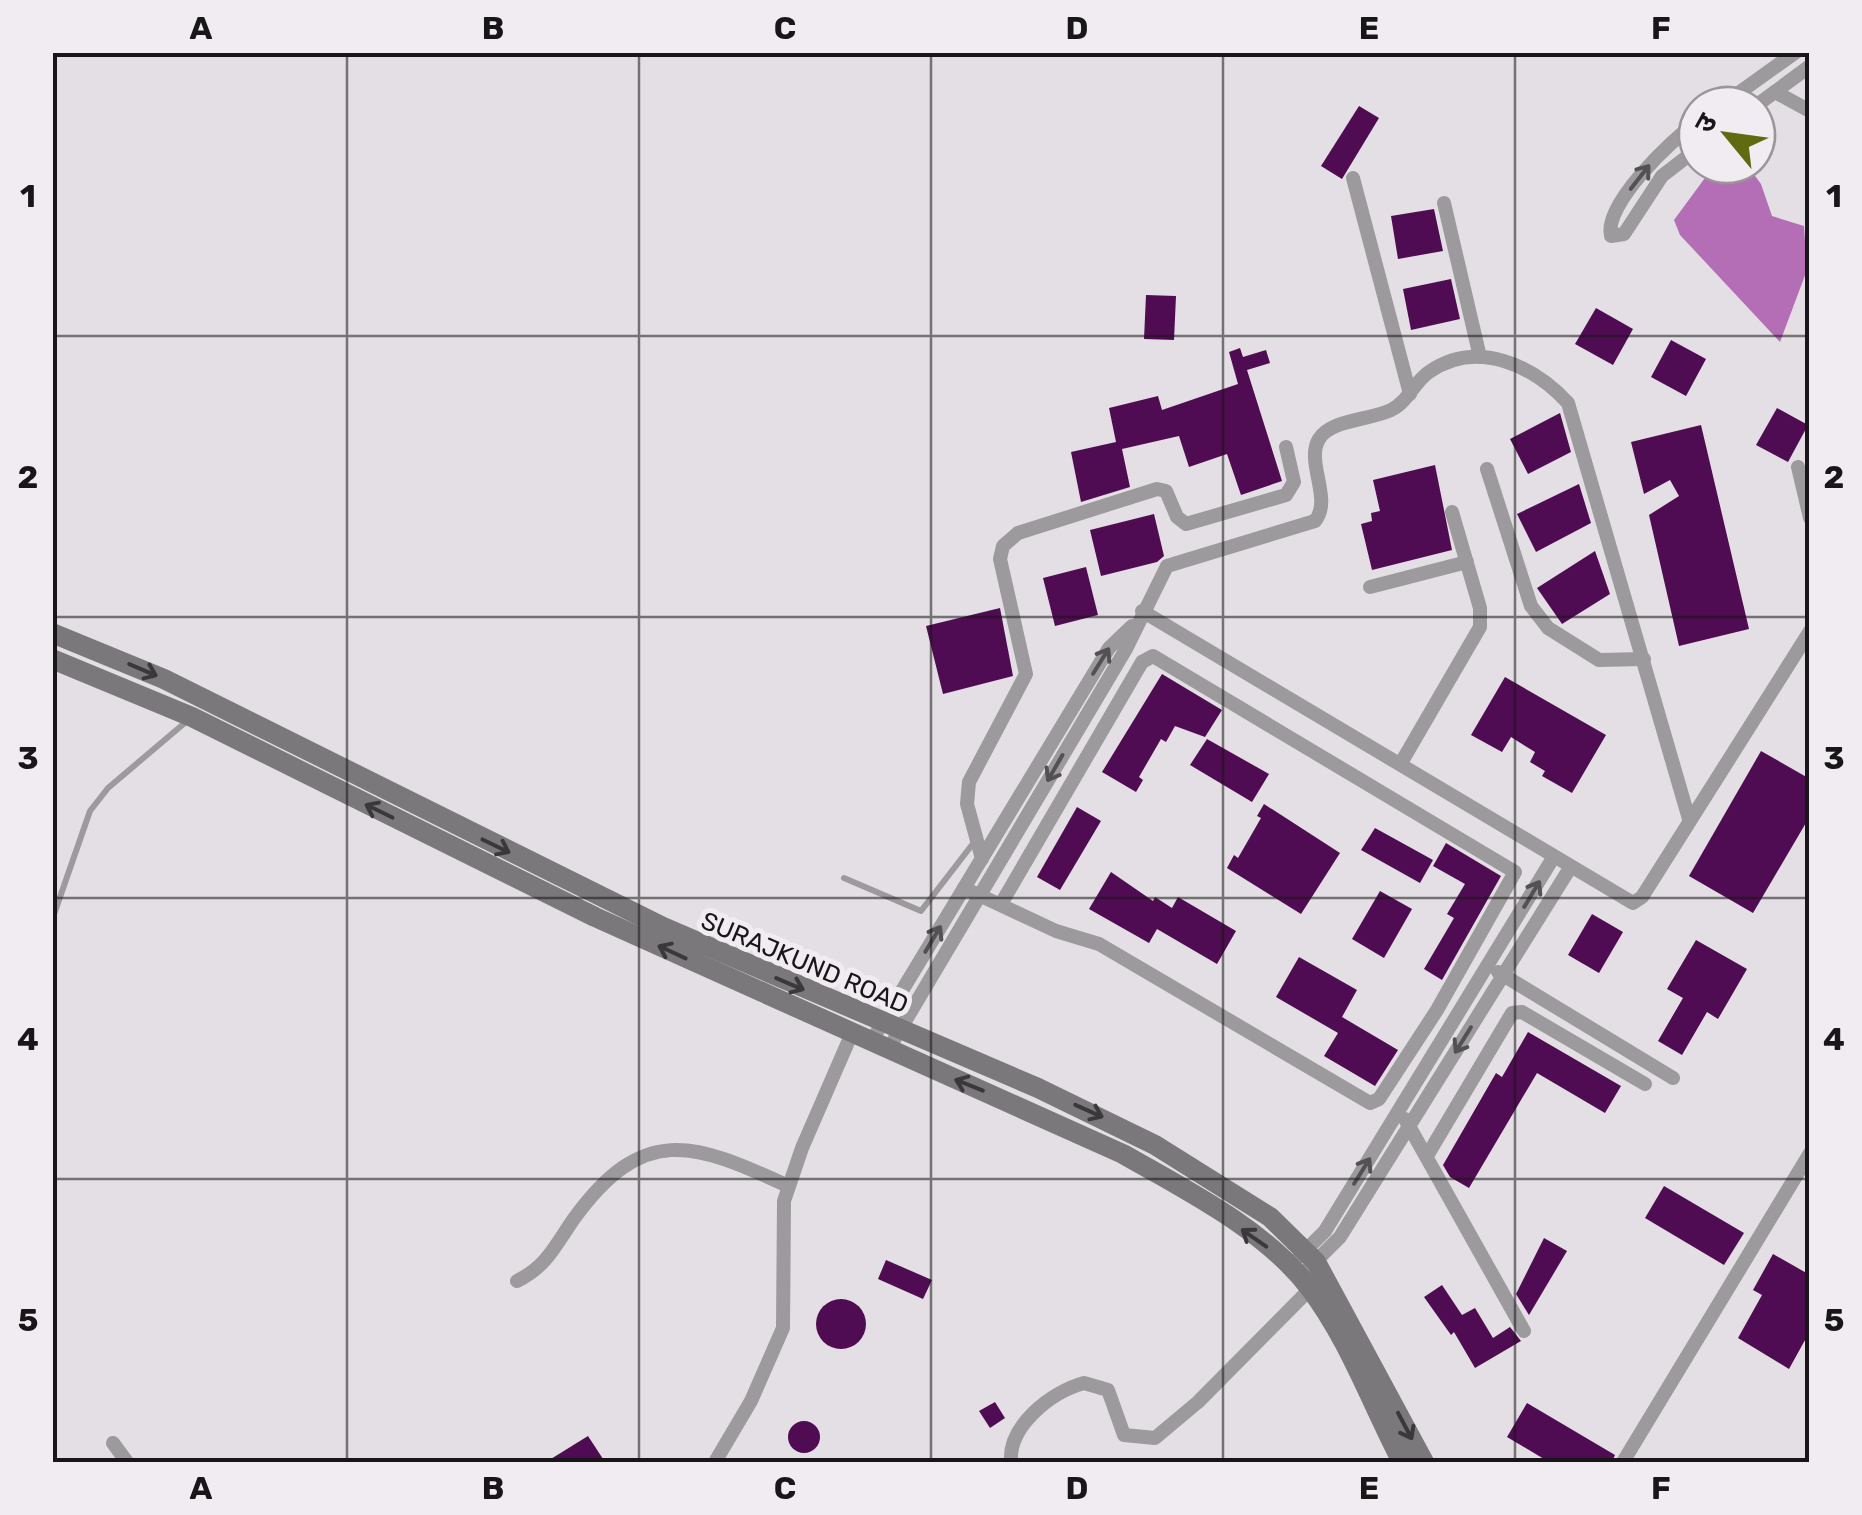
<svg xmlns="http://www.w3.org/2000/svg" width="1862" height="1515" font-family="Rubik,'Noto Sans Devanagari',sans-serif">
<rect width="100%" height="100%" fill="#e4dfe4"/>
<path fill="#b46eb5" d="M 1747,165 L 1761,184 L 1772,216 L 1804,226 L 1807,270 L 1780,342 L 1680,235 L 1674,220 L 1713,167 Z"/>
<g fill="#500c52">
<path d="M 1359,106 L 1379,118 L 1342,179 L 1321,166 Z"/>
<path d="M 1434,209 L 1443,251 L 1398,259 L 1391,216 Z"/>
<path d="M 1451,279 L 1460,319 L 1411,330 L 1403,289 Z"/>
<path d="M 1146,295 L 1176,296 L 1174,340 L 1144,339 Z"/>
<path d="M 1596,308 L 1633,329 L 1613,365 L 1575,344 Z"/>
<path d="M 1671,340 L 1706,359 L 1686,396 L 1651,377 Z"/>
<path d="M 1240,348 L 1243,357 L 1266,350 L 1270,363 L 1247,370 L 1282,481 L 1241,495 L 1227,454 L 1189,467 L 1179,436 L 1122,449 L 1130,487 L 1081,502 L 1071,452 L 1116,442 L 1109,408 L 1158,396 L 1162,410 L 1238,384 L 1229,352 Z"/>
<path d="M 1777,408 L 1808,425 L 1788,462 L 1756,445 Z"/>
<path d="M 1560,413 L 1571,452 L 1528,474 L 1510,439 Z"/>
<path d="M 1701,425 L 1749,629 L 1679,646 L 1649,515 L 1679,496 L 1670,480 L 1644,494 L 1631,442 Z"/>
<path d="M 1435,465 L 1452,550 L 1372,570 L 1361,524 L 1372,521 L 1371,513 L 1380,511 L 1373,480 Z"/>
<path d="M 1579,484 L 1591,523 L 1536,552 L 1517,514 Z"/>
<path d="M 1154,514 L 1164,556 L 1157,562 L 1101,576 L 1090,530 Z"/>
<path d="M 1595,551 L 1610,594 L 1562,624 L 1537,588 Z"/>
<path d="M 1086,567 L 1098,615 L 1055,626 L 1043,578 Z"/>
<path d="M 1000,608 L 1013,676 L 943,694 L 926,626 Z"/>
<path d="M 1162,674 L 1222,710 L 1205,737 L 1175,726 L 1166,742 L 1161,739 L 1139,777 L 1143,780 L 1136,792 L 1102,772 Z"/>
<path d="M 1505,677 L 1606,735 L 1572,793 L 1542,776 L 1545,771 L 1530,762 L 1535,752 L 1511,737 L 1502,752 L 1471,735 Z"/>
<path d="M 1207,739 L 1269,774 L 1252,802 L 1190,765 Z"/>
<path d="M 1761,751 L 1810,779 L 1810,816 L 1753,913 L 1689,876 Z"/>
<path d="M 1264,804 L 1340,853 L 1301,914 L 1227,868 L 1234,855 L 1238,858 L 1261,818 L 1257,816 Z"/>
<path d="M 1077,807 L 1101,821 L 1060,890 L 1037,877 Z"/>
<path d="M 1375,828 L 1433,860 L 1420,883 L 1361,850 Z"/>
<path d="M 1446,843 L 1501,876 L 1442,980 L 1424,969 L 1454,918 L 1447,914 L 1465,884 L 1433,866 Z"/>
<path d="M 1111,872 L 1153,901 L 1155,897 L 1172,908 L 1178,897 L 1236,931 L 1217,964 L 1157,929 L 1149,943 L 1089,909 Z"/>
<path d="M 1380,891 L 1412,909 L 1384,958 L 1352,939 Z"/>
<path d="M 1592,914 L 1623,932 L 1599,973 L 1568,955 Z"/>
<path d="M 1696,940 L 1747,969 L 1718,1019 L 1707,1012 L 1682,1055 L 1658,1041 L 1683,998 L 1667,989 Z"/>
<path d="M 1299,957 L 1357,990 L 1342,1017 L 1398,1050 L 1375,1086 L 1324,1056 L 1338,1033 L 1276,997 Z"/>
<path d="M 1528,1032 L 1621,1086 L 1605,1113 L 1537,1073 L 1469,1188 L 1450,1177 L 1443,1165 L 1496,1073 L 1502,1077 Z"/>
<path d="M 1664,1186 L 1744,1233 L 1724,1265 L 1645,1218 Z"/>
<path d="M 1544,1238 L 1567,1251 L 1529,1315 L 1516,1294 Z"/>
<path d="M 1773,1254 L 1810,1275 L 1810,1331 L 1789,1369 L 1738,1338 L 1762,1295 L 1753,1290 Z"/>
<path d="M 886,1260 L 932,1280 L 923,1299 L 878,1279 Z"/>
<path d="M 1442,1285 L 1462,1315 L 1475,1308 L 1493,1338 L 1510,1327 L 1521,1341 L 1475,1368 L 1454,1332 L 1451,1335 L 1424,1297 Z"/>
<circle cx="841" cy="1324" r="25"/>
<path d="M 995,1402 L 1005,1418 L 990,1428 L 979,1411 Z"/>
<path d="M 1527,1403 L 1615,1455 L 1612,1462 L 1549,1462 L 1507,1437 Z"/>
<circle cx="804" cy="1437" r="16"/>
<path d="M 588,1436 L 605,1462 L 546,1462 Z"/>
</g>
<g fill="none" stroke-linecap="round" stroke-linejoin="round">
<g stroke="#9c9a9c" stroke-width="6">
<path d="M 844,878 L 921,911 L 975,841"/>
<path d="M 52,920 L 90,811 L 108,788 L 187,721"/>
</g>
<g stroke="#9c9a9c" stroke-width="14">
<path d="M 1775,92 L 1810,111"/>
<path d="M 1722,105 L 1796,52"/>
<path d="M 1757,105 L 1810,66"/>
<path d="M 1697,122 C 1672,139 1603,205 1611,236 L 1624,234 L 1662,176 L 1697,149"/>
<path d="M 1353,178 L 1410,394"/>
<path d="M 1444,203 L 1480,357"/>
<path d="M 1798,467 L 1810,518"/>
<path d="M 1487,469 L 1531,606 L 1548,628 L 1599,660 L 1644,659"/>
<path d="M 1370,587 L 1467,562"/>
<path d="M 1142,611 L 1633,903 L 1642,897 L 1810,631"/>
<path d="M 1401,763 L 1480,627 L 1480,608 L 1452,512"/>
<path d="M 982,859 L 967,804 L 969,782 L 1026,674 L 1000,559 L 1003,546 L 1018,533 L 1157,489 L 1166,491 L 1177,517 L 1186,524 L 1286,495 L 1294,482 L 1286,447"/>
<path d="M 964,888 L 1056,931 L 1099,944 L 1370,1103 L 1379,1099 L 1437,1010 L 1515,872 L 1153,656 L 1142,662 L 1001,904"/>
<path d="M 1498,972 L 1673,1078"/>
<path d="M 871,1042 L 1109,648 L 1132,626"/>
<path d="M 888,1050 L 1126,649 L 1167,566 L 1315,521 C 1333,499 1305,462 1319,439 C 1331,419 1371,420 1391,410 C 1408,402 1414,382 1429,372 C 1477,339 1533,365 1568,403 L 1689,819"/>
<path d="M 1405,1119 L 1524,1331"/>
<path d="M 1427,1156 L 1512,1013 L 1522,1012 L 1645,1084"/>
<path d="M 1299,1257 L 1325,1231 L 1553,858"/>
<path d="M 1300,1277 L 1340,1237 L 1570,868"/>
<path d="M 517,1281 C 547,1266 555,1246 573,1220 C 643,1123 693,1142 788,1186"/>
<path d="M 113,1443 L 127,1462"/>
<path d="M 715,1462 L 751,1401 L 783,1328 L 784,1201 L 802,1148 L 852,1033"/>
<path d="M 1011,1462 C 1008,1426 1051,1392 1084,1383 L 1108,1390 L 1124,1435 L 1155,1438 L 1198,1402 L 1310,1289"/>
<path d="M 1623,1462 L 1810,1153"/>
</g>
<g stroke="#7b787b" stroke-width="20">
<path d="M 52,633 L 164,679 L 663,927 L 1038,1088 L 1155,1145 L 1270,1217 L 1316,1262 L 1424,1462"/>
<path d="M 52,659 L 192,717 L 595,917 L 1123,1154 C 1186,1190 1264,1229 1309,1287 C 1349,1339 1372,1405 1402,1462"/>
</g>
</g>
<defs><path id="oneway-shaft" d="M-6 0H5M1.5-3L5.5 0L1.5 3" fill="none" stroke-width="1.6" stroke-linecap="round" stroke-linejoin="round" transform="scale(2.5)"/></defs>
<g stroke="#535153">
<use href="#oneway-shaft" transform="translate(1640 177) rotate(-52)"/>
<use href="#oneway-shaft" transform="translate(1101 661) rotate(-58)"/>
<use href="#oneway-shaft" transform="translate(1055 768) rotate(120)"/>
<use href="#oneway-shaft" transform="translate(1532 894) rotate(-59)"/>
<use href="#oneway-shaft" transform="translate(933 939) rotate(-59)"/>
<use href="#oneway-shaft" transform="translate(1463 1040) rotate(122)"/>
<use href="#oneway-shaft" transform="translate(1362 1171) rotate(-58)"/>
</g>
<g stroke="#3b383b">
<use href="#oneway-shaft" transform="translate(143 670) rotate(23)"/>
<use href="#oneway-shaft" transform="translate(379 811) rotate(-154)"/>
<use href="#oneway-shaft" transform="translate(496 846) rotate(26)"/>
<use href="#oneway-shaft" transform="translate(672 952) rotate(-155)"/>
<use href="#oneway-shaft" transform="translate(790 984) rotate(23)"/>
<use href="#oneway-shaft" transform="translate(969 1085) rotate(-158)"/>
<use href="#oneway-shaft" transform="translate(1089 1111) rotate(24)"/>
<use href="#oneway-shaft" transform="translate(1254 1238) rotate(-145)"/>
<use href="#oneway-shaft" transform="translate(1405 1426) rotate(62)"/>
</g>
<path fill="none" stroke="#181618" stroke-width="2.5" stroke-opacity="0.55" d="M 347,52 L 347,1462M 639,52 L 639,1462M 931,52 L 931,1462M 1223,52 L 1223,1462M 1515,52 L 1515,1462M 52,336 L 1810,336M 52,617 L 1810,617M 52,898 L 1810,898M 52,1179 L 1810,1179"/>
<g text-anchor="middle" stroke-width="10" stroke-linejoin="round" paint-order="stroke">
<g font-size="25" fill="#181618" stroke="#f1ecf1">
<text transform="translate(805 962) rotate(23)" y="9">SURAJKUND ROAD</text>
</g>
</g>
<rect width="1862" height="1515" fill="none" stroke="#f1ecf1" stroke-width="110"/>
<g transform="translate(1727 135) rotate(299)"><circle r="48" fill="#f1ecf1" stroke="#9a969a" stroke-width="2.5"/>
<path d="M0-8L18 38L0 25L-18 38Z" fill="#606b11"/>
<text y="-15" font-size="28" font-weight="bold" text-anchor="middle" fill="#181618">उ</text>
</g>
<rect x="55" y="55" width="1752" height="1405" fill="none" stroke="#181618" stroke-width="4"/>
<g font-size="32" text-anchor="middle" font-weight="bold" fill="#181618">
<text x="201" y="39">A</text>
<text x="493" y="39">B</text>
<text x="785" y="39">C</text>
<text x="1077" y="39">D</text>
<text x="1369" y="39">E</text>
<text x="1661" y="39">F</text>
<text x="28" y="207">1</text>
<text x="1834" y="207">1</text>
<text x="28" y="488">2</text>
<text x="1834" y="488">2</text>
<text x="28" y="769">3</text>
<text x="1834" y="769">3</text>
<text x="28" y="1050">4</text>
<text x="1834" y="1050">4</text>
<text x="28" y="1331">5</text>
<text x="1834" y="1331">5</text>
<text x="201" y="1499">A</text>
<text x="493" y="1499">B</text>
<text x="785" y="1499">C</text>
<text x="1077" y="1499">D</text>
<text x="1369" y="1499">E</text>
<text x="1661" y="1499">F</text>
</g>
</svg>
